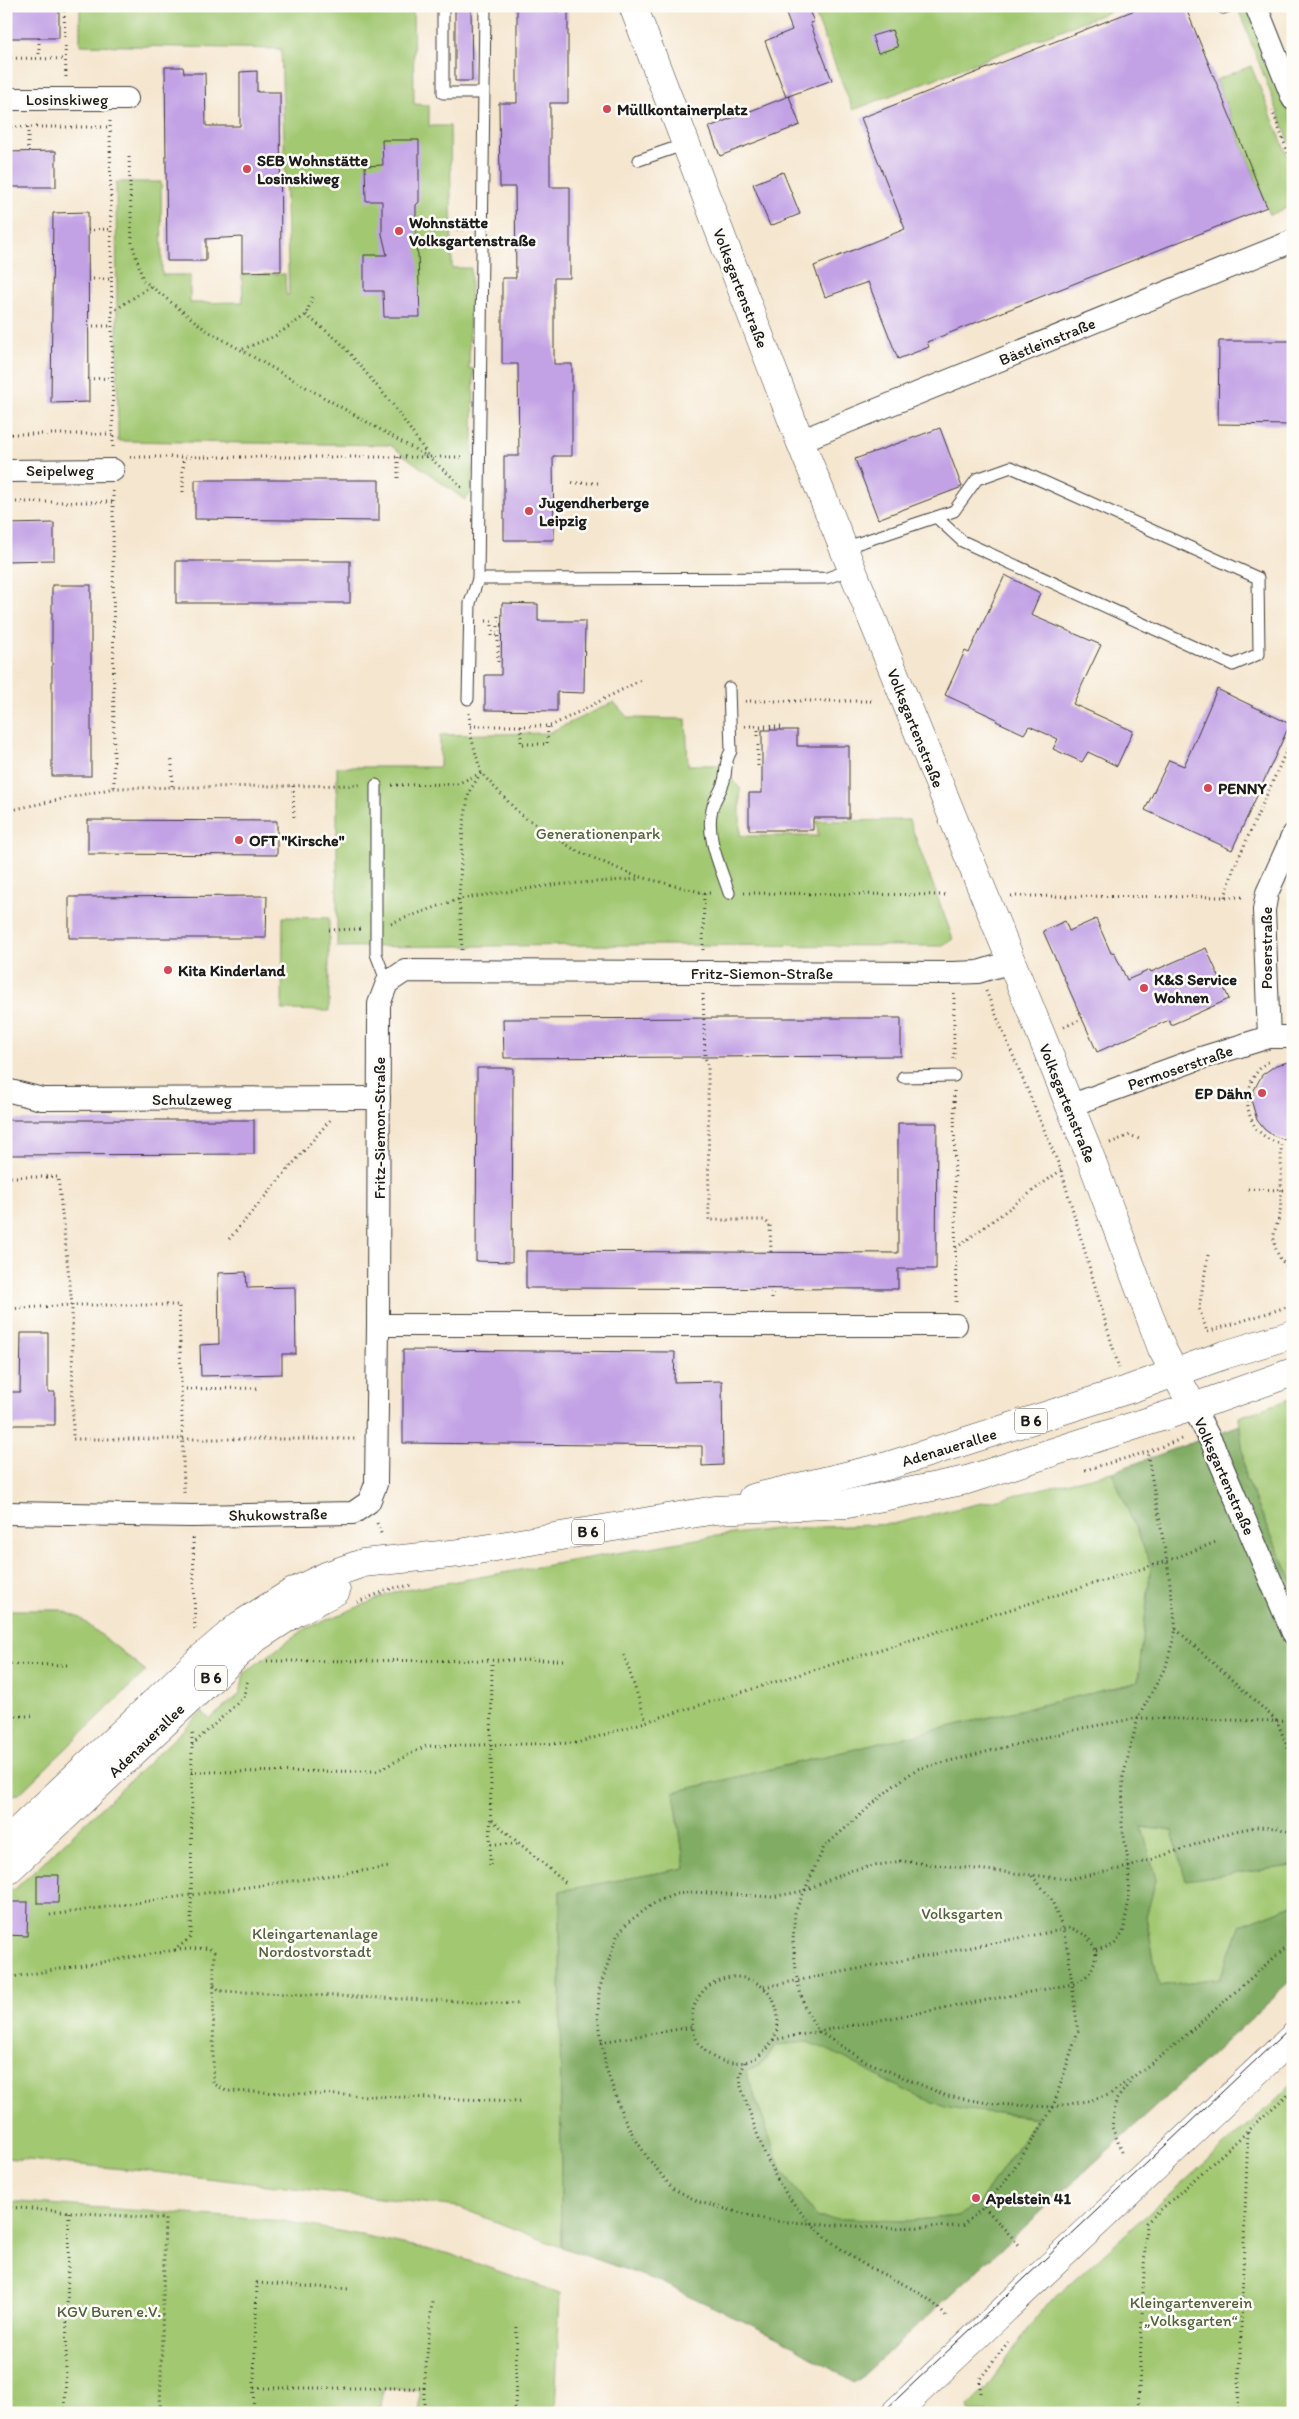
<svg xmlns="http://www.w3.org/2000/svg" width="1299" height="2419" font-family="Itim,sans-serif">
<rect width="100%" height="100%" fill="#fdfcf7"/>
<filter id="ink" filterUnits="userSpaceOnUse"><feTurbulence type="fractalNoise" baseFrequency=".02" numOctaves="2"/><feDisplacementMap in="SourceGraphic" scale="10" xChannelSelector="R" yChannelSelector="G"/><feConvolveMatrix kernelMatrix="1 2 1 2 8 2 1 2 1" color-interpolation-filters="sRGB"/></filter>
<filter id="wash" filterUnits="userSpaceOnUse"><feTurbulence type="fractalNoise" baseFrequency=".0096" numOctaves="4" result="noise"/><feDisplacementMap in="SourceGraphic" scale="20" xChannelSelector="R" yChannelSelector="G"/><feGaussianBlur stdDeviation="1.12" result="paint"/><feColorMatrix in="noise" values="0 0 0 0 0 0 0 0 0 0 0 0 0 0 0 0 0 1.4 0 .05"/><feComposite in="paint" operator="in"/></filter>
<g filter="url(#wash)">
<rect width="100%" height="100%" fill="#f5e6cf"/>
<g fill="#a2c872" stroke="#5f7247">
<path d="M 80,6 L 413,6 L 414,104 L 429,105 L 429,126 L 450,126 L 452,268 L 471,268 L 469,369 L 474,369 L 472,492 L 465,500 L 390,445 L 118,441 L 116,182 L 161,182 L 162,275 L 190,275 L 190,303 L 243,302 L 242,275 L 285,274 L 286,295 L 289,295 L 281,49 L 80,45 Z"/>
<path d="M 812,6 L 1124,6 L 853,110 Z"/>
<path d="M 1237,6 L 1247,6 L 1293,125 L 1293,151 Z"/>
<path d="M 1251,66 L 1293,169 L 1293,205 L 1270,215 L 1216,80 Z"/>
<path d="M 614,702 L 628,718 L 686,719 L 688,765 L 718,765 L 740,788 L 740,836 L 818,836 L 817,821 L 909,820 L 953,939 L 941,946 L 639,945 L 337,947 L 337,767 L 440,767 L 440,735 L 548,733 Z"/>
<path d="M 283,917 L 329,918 L 329,1011 L 282,1010 Z"/>
<path d="M 1293,1398 L 1293,1583 L 1245,1477 L 1239,1417 Z"/>
<path d="M 1112,1472 L 1151,1565 L 1138,1682 L 674,1792 L 685,1868 L 560,1891 L 561,2247 L 458,2207 L 155,2172 L 6,2158 L 6,1891 L 15,1889 L 202,1712 L 210,1719 L 240,1694 L 244,1673 L 305,1629 L 394,1592 L 708,1537 L 775,1529 L 893,1524 Z"/>
<path d="M 6,1610 L 61,1610 L 80,1618 L 146,1671 L 19,1794 L 6,1796 Z"/>
<path d="M 1141,1827 L 1172,1831 L 1186,1879 L 1293,1866 L 1293,1905 L 1241,1925 L 1220,1978 L 1159,1986 L 1146,1916 L 1156,1880 Z"/>
<path d="M 807,2042 L 831,2050 L 891,2084 L 1002,2114 L 1037,2118 L 979,2203 L 958,2216 L 905,2221 L 817,2218 L 781,2169 L 746,2072 L 767,2059 L 776,2045 Z"/>
<path d="M 1293,2084 L 1293,2413 L 971,2413 L 969,2407 L 987,2388 L 1041,2310 Z"/>
<path d="M 6,2201 L 282,2221 L 361,2235 L 450,2254 L 560,2293 L 555,2413 L 420,2413 L 420,2394 L 418,2390 L 382,2389 L 381,2413 L 6,2413 Z"/>
</g>
<path fill="#81ac64" stroke="#4e6440" fill-rule="evenodd" d="M 1240,1425 L 1245,1478 L 1293,1583 L 1293,1866 L 1186,1880 L 1172,1831 L 1142,1827 L 1156,1880 L 1146,1917 L 1159,1986 L 1220,1978 L 1241,1925 L 1293,1905 L 1293,1980 L 855,2383 L 779,2338 L 658,2281 L 561,2247 L 560,1891 L 685,1868 L 674,1792 L 1138,1682 L 1151,1565 L 1112,1472 ZM 807,2042 C 852,2057 889,2087 935,2103 C 966,2114 1005,2111 1037,2118 L 979,2203 L 958,2216 L 905,2221 L 817,2218 L 781,2169 L 746,2072 L 767,2059 L 776,2045 Z"/>
<g id="blocks">
<g fill="#c2a2e5">
<rect x="6" y="6" width="53" height="32"/>
<path d="M 455,6 L 471,6 L 472,81 L 455,81 Z"/>
<path d="M 517,6 L 555,6 L 555,11 L 568,11 L 568,103 L 550,103 L 550,187 L 570,187 L 570,278 L 554,278 L 554,364 L 572,364 L 572,456 L 553,456 L 554,540 L 504,540 L 504,456 L 519,456 L 518,364 L 502,364 L 502,278 L 516,278 L 515,187 L 500,187 L 499,103 L 517,103 Z"/>
<path d="M 783,6 L 807,6 L 814,22 L 810,23 L 832,80 L 786,97 L 765,41 L 792,30 Z"/>
<path d="M 1145,6 L 1185,6 L 1267,207 L 927,342 L 929,347 L 898,359 L 868,282 L 825,297 L 814,266 L 905,229 L 861,118 Z"/>
<path d="M 892,30 L 898,47 L 878,53 L 872,36 Z"/>
<path d="M 165,67 L 183,67 L 184,73 L 205,73 L 206,126 L 240,126 L 240,72 L 257,71 L 257,92 L 280,92 L 281,271 L 242,272 L 242,237 L 206,239 L 206,261 L 167,261 Z"/>
<path d="M 789,96 L 800,125 L 720,156 L 709,127 Z"/>
<path d="M 382,140 L 419,140 L 419,202 L 416,205 L 416,250 L 418,254 L 420,317 L 384,317 L 383,291 L 364,291 L 364,255 L 387,255 L 382,234 L 382,201 L 366,201 L 365,166 L 383,165 Z"/>
<path d="M 56,151 L 56,187 L 6,187 L 6,152 Z"/>
<path d="M 783,172 L 800,214 L 770,226 L 753,184 Z"/>
<path d="M 88,212 L 89,402 L 51,403 L 53,213 Z"/>
<path d="M 1219,341 L 1293,341 L 1293,425 L 1218,424 Z"/>
<path d="M 940,428 L 962,487 L 878,519 L 855,459 Z"/>
<path d="M 195,480 L 379,480 L 379,521 L 195,519 Z"/>
<path d="M 54,523 L 54,560 L 6,561 L 6,524 Z"/>
<rect x="176" y="561" width="174" height="42"/>
<path d="M 1005,575 L 1040,593 L 1031,615 L 1101,645 L 1073,704 L 1133,731 L 1117,766 L 1088,752 L 1082,762 L 1053,749 L 1058,739 L 1029,726 L 1024,734 L 996,721 L 997,719 L 945,695 L 965,651 L 969,653 Z"/>
<rect x="52" y="585" width="39" height="191"/>
<path d="M 502,603 L 538,604 L 538,621 L 585,621 L 584,693 L 557,692 L 557,711 L 485,710 L 485,675 L 501,675 Z"/>
<path d="M 1217,689 L 1290,724 L 1232,850 L 1145,810 L 1169,760 L 1184,766 Z"/>
<path d="M 762,730 L 797,730 L 797,746 L 849,746 L 849,818 L 813,818 L 813,830 L 749,830 L 749,793 L 762,793 Z"/>
<path d="M 88,820 L 277,821 L 277,855 L 88,854 Z"/>
<path d="M 267,896 L 266,938 L 69,938 L 69,897 Z"/>
<path d="M 1096,919 L 1111,953 L 1114,952 L 1127,980 L 1150,970 L 1151,972 L 1206,948 L 1229,999 L 1171,1025 L 1169,1020 L 1097,1052 L 1043,931 L 1065,921 L 1069,931 Z"/>
<path d="M 732,1018 L 901,1018 L 901,1056 L 504,1058 L 503,1019 Z"/>
<path d="M 1293,1061 L 1293,1143 L 1272,1135 L 1264,1129 L 1257,1120 L 1252,1103 L 1254,1090 L 1262,1075 L 1276,1065 Z"/>
<path d="M 477,1068 L 513,1068 L 512,1262 L 476,1261 Z"/>
<path d="M 6,1120 L 254,1120 L 254,1154 L 6,1155 Z"/>
<path d="M 898,1123 L 937,1123 L 936,1269 L 898,1269 L 898,1289 L 526,1288 L 526,1251 L 898,1253 Z"/>
<path d="M 246,1272 L 247,1288 L 295,1287 L 296,1354 L 282,1354 L 282,1374 L 201,1376 L 200,1345 L 219,1344 L 218,1273 Z"/>
<path d="M 21,1333 L 48,1333 L 48,1392 L 55,1392 L 55,1425 L 10,1425 L 10,1392 L 20,1392 Z"/>
<path d="M 403,1350 L 675,1352 L 674,1382 L 722,1381 L 723,1465 L 702,1466 L 702,1446 L 403,1443 Z"/>
<path d="M 37,1875 L 59,1875 L 58,1903 L 37,1903 Z"/>
<path d="M 6,1902 L 28,1902 L 27,1936 L 6,1935 Z"/>
</g>
</g>
</g>
<g filter="url(#ink)">
<use href="#blocks" fill-opacity="0" stroke="#3d3a37" stroke-width="1"/>
<g fill="none" stroke-linecap="round" stroke-linejoin="round">
<defs>
<g id="lane">
<path d="M 443,6 L 443,93 L 483,93"/>
<path d="M 1223,8 L 1229,6"/>
<path d="M 639,160 L 686,144"/>
<path d="M 844,548 L 954,511 L 977,479 L 1011,467 L 1258,578 L 1259,654 L 1233,665 L 962,541 L 936,517"/>
<path d="M 478,579 L 827,578 L 852,569"/>
<path d="M 468,699 L 470,603 L 478,579 L 485,6"/>
<path d="M 376,785 L 376,954 L 387,983"/>
<path d="M 729,893 C 721,868 705,836 712,809 C 714,800 720,793 723,784 C 728,771 723,764 731,751 L 729,688"/>
<path d="M 903,1077 L 954,1076"/>
</g>
<g id="street">
<path d="M 1256,6 L 1293,99"/>
<path d="M 6,99 L 127,99"/>
<path d="M 800,441 L 1293,241"/>
<path d="M 6,471 L 113,470"/>
<path d="M 1269,1037 L 1264,910 L 1267,893 L 1293,835"/>
<path d="M 6,1090 L 42,1099 L 379,1098"/>
<path d="M 1069,1106 L 1198,1059 L 1269,1037 L 1293,1037"/>
<path d="M 956,1325 L 378,1325 L 379,1004 L 387,983 L 405,971 L 953,973 L 978,972 L 1011,962"/>
<path d="M 1193,1407 L 1213,1445 L 1293,1633"/>
<path d="M 6,1513 L 192,1516 L 353,1513 L 369,1502 L 376,1484 L 378,1325"/>
</g>
<g id="secondary">
<path d="M 633,6 L 800,441 L 1087,1148 L 1162,1349 L 1193,1407"/>
<path d="M 895,2413 L 1293,2037"/>
</g>
<g id="primary">
<path d="M 752,1498 L 887,1466 L 1127,1390 L 1224,1355 L 1293,1334"/>
<path d="M 6,1842 L 199,1660 L 240,1625 L 291,1593 L 326,1576 L 363,1563 L 460,1553 L 715,1510 L 847,1504 L 967,1480 L 1214,1400 L 1293,1372"/>
<path d="M 6,1872 L 253,1640 L 296,1612 L 336,1591"/>
</g>
</defs>
<use href="#lane" stroke="#3d3a37" stroke-width="13"/>
<use href="#street" stroke="#3d3a37" stroke-width="24"/>
<use href="#secondary" stroke="#3d3a37" stroke-width="29"/>
<use href="#primary" stroke="#3d3a37" stroke-width="29"/>
<g stroke="#3d3a37" stroke-width="3" stroke-dasharray="1 4" stroke-linecap="butt">
<path d="M 64,6 L 66,78"/>
<path d="M 39,38 L 39,58"/>
<path d="M 6,58 L 65,59"/>
<path d="M 1272,110 L 1293,166"/>
<path d="M 110,121 L 113,448"/>
<path d="M 6,127 L 110,127"/>
<path d="M 28,127 L 28,151"/>
<path d="M 129,157 L 132,243 L 143,280 L 206,330 L 430,458 L 453,478 L 462,488"/>
<path d="M 452,229 L 466,230"/>
<path d="M 88,230 L 111,229"/>
<path d="M 88,279 L 112,279"/>
<path d="M 112,312 L 151,286"/>
<path d="M 306,315 L 340,342 L 393,405 L 428,455"/>
<path d="M 88,326 L 112,326"/>
<path d="M 243,349 L 275,336 L 306,315 L 313,295"/>
<path d="M 88,379 L 113,378"/>
<path d="M 6,434 L 113,434"/>
<path d="M 130,457 L 464,457"/>
<path d="M 398,457 L 398,480"/>
<path d="M 572,483 L 600,483"/>
<path d="M 113,491 L 114,788"/>
<path d="M 183,492 L 183,457"/>
<path d="M 6,502 L 113,502"/>
<path d="M 498,616 L 498,664"/>
<path d="M 486,621 L 492,621 L 492,636 L 498,636"/>
<path d="M 745,701 L 873,701"/>
<path d="M 469,713 L 471,736 L 481,773 L 520,814 L 575,850 L 633,875 L 704,893 L 713,893"/>
<path d="M 470,726 L 551,726 L 641,680"/>
<path d="M 521,726 L 521,744 L 547,744 L 548,726"/>
<path d="M 745,726 L 782,726 L 782,728 L 758,728 L 758,766"/>
<path d="M 172,760 L 172,787"/>
<path d="M 392,785 L 457,784 L 481,773"/>
<path d="M 293,786 L 294,820"/>
<path d="M 6,811 L 114,788 L 360,785"/>
<path d="M 744,893 L 946,895"/>
<path d="M 1011,896 L 1245,897"/>
<path d="M 1225,897 L 1234,868 L 1293,736"/>
<path d="M 391,923 L 459,899 L 552,885 L 639,879"/>
<path d="M 329,930 L 361,929"/>
<path d="M 462,950 L 459,899 L 463,828 L 469,792 L 481,773"/>
<path d="M 703,950 L 704,893"/>
<path d="M 986,991 L 1061,1170 L 1119,1368"/>
<path d="M 954,993 L 954,1060"/>
<path d="M 703,994 L 705,1057 L 708,1067 L 709,1220 L 764,1220 L 770,1225 L 771,1252"/>
<path d="M 1064,1027 L 1082,1019"/>
<path d="M 1268,1062 C 1242,1078 1240,1121 1267,1138 C 1271,1141 1277,1142 1281,1144 C 1281,1167 1282,1191 1280,1213 C 1279,1222 1273,1230 1274,1240 C 1275,1253 1283,1264 1293,1272"/>
<path d="M 954,1091 L 956,1305"/>
<path d="M 1110,1143 L 1130,1135 L 1139,1139"/>
<path d="M 6,1177 L 58,1177 L 72,1305 L 73,1439 L 356,1439"/>
<path d="M 1248,1189 L 1287,1190"/>
<path d="M 229,1239 L 330,1120"/>
<path d="M 956,1248 L 1061,1170"/>
<path d="M 1208,1255 L 1199,1308 L 1207,1332 L 1293,1305"/>
<path d="M 772,1288 L 772,1303"/>
<path d="M 6,1309 L 72,1305 L 179,1305 L 184,1494"/>
<path d="M 181,1389 L 258,1388"/>
<path d="M 1085,1470 L 1147,1452 L 1184,1438"/>
<path d="M 377,1523 L 382,1536"/>
<path d="M 193,1538 L 195,1631"/>
<path d="M 357,1602 L 393,1588 L 413,1585"/>
<path d="M 1176,1629 L 1277,1721 L 1293,1761"/>
<path d="M 624,1655 L 646,1721"/>
<path d="M 267,1661 L 566,1660"/>
<path d="M 6,1664 L 69,1665"/>
<path d="M 6,1716 L 34,1716"/>
<path d="M 1293,1719 L 1277,1721 L 1138,1718 L 1083,1728 L 917,1769 L 892,1787 L 824,1847 L 795,1912 L 793,1941 L 797,1980 L 804,2006 L 818,2031 L 865,2061 L 947,2096 L 994,2104 L 1053,2107 L 1092,2100 L 1109,2095 L 1169,2050 L 1293,1941"/>
<path d="M 192,1745 L 243,1698 L 248,1679"/>
<path d="M 191,1772 L 377,1771 L 426,1746 L 577,1743 L 1167,1561 L 1216,1542"/>
<path d="M 492,1820 L 567,1884"/>
<path d="M 491,1844 L 520,1844"/>
<path d="M 490,1865 L 492,1661"/>
<path d="M 1032,1876 L 1051,1898 L 1063,1930 L 1068,1952 L 1078,2031 L 1053,2107 L 1036,2135 L 1008,2177 L 984,2207 L 962,2226 L 888,2228 L 772,2221 L 699,2202 L 672,2188 L 647,2157 L 633,2135 L 622,2114 L 606,2068 L 598,2016 L 599,1990 L 617,1936 L 627,1923 L 656,1902 L 676,1894 L 693,1892 L 772,1897 L 803,1891 L 852,1870 L 901,1861 L 1069,1879 L 1129,1867 L 1235,1831 L 1256,1827 L 1277,1828 L 1293,1833"/>
<path d="M 50,1915 L 390,1867"/>
<path d="M 175,1950 L 209,1948 L 214,1952 L 213,2083 L 226,2091 L 520,2101"/>
<path d="M 1096,1950 L 1114,1945 L 1123,1933 L 1128,1905 L 1129,1867 L 1122,1825 L 1123,1777 L 1138,1718 L 1166,1666 L 1176,1629 L 1167,1561 L 1147,1452"/>
<circle cx="735" cy="2020" r="43"/>
<path d="M 6,1978 L 175,1950 L 191,1937 L 192,1732"/>
<path d="M 214,1985 L 220,1991 L 520,2004"/>
<path d="M 764,1987 L 1071,1928 L 1087,1936 L 1096,1950 C 1095,1968 1089,1978 1073,1984 L 773,2040"/>
<path d="M 601,2042 L 692,2027"/>
<path d="M 745,2062 L 740,2075 L 741,2087 C 751,2115 759,2143 772,2169 C 789,2206 824,2239 857,2260 C 885,2278 926,2289 946,2317"/>
<path d="M 1122,2152 L 1112,2127 L 1116,2100 L 1131,2081"/>
<path d="M 6,2207 L 165,2219 L 160,2413"/>
<path d="M 984,2207 L 1021,2247"/>
<path d="M 254,2388 L 424,2388 L 424,2413"/>
<path d="M 424,2388 L 432,2302"/>
<path d="M 980,2393 L 980,2379 L 1008,2342"/>
<path d="M 65,2413 L 69,2211"/>
<path d="M 253,2413 L 257,2283 L 349,2289"/>
<path d="M 515,2413 L 517,2324"/>
<path d="M 1138,2413 L 1146,2223 L 1248,2131"/>
<path d="M 1238,2413 L 1248,2130 L 1293,2090"/>
</g>
<use href="#lane" stroke="#fff" stroke-width="11"/>
<use href="#street" stroke="#fff" stroke-width="22"/>
<use href="#secondary" stroke="#fff" stroke-width="28"/>
<use href="#primary" stroke="#fff" stroke-width="28"/>
<path stroke="#1c1c1c" stroke-width="1" d="M 882,2413 L 1293,2025"/>
</g>
</g>
<g fill="#d1495b" stroke="#fdfcf7" stroke-width="2">
<circle cx="607" cy="109" r="5"/>
<circle cx="247" cy="169" r="5"/>
<circle cx="399" cy="231" r="5"/>
<circle cx="529" cy="511" r="5"/>
<circle cx="1208" cy="788" r="5"/>
<circle cx="239" cy="840" r="5"/>
<circle cx="168" cy="970" r="5"/>
<circle cx="1144" cy="988" r="5"/>
<circle cx="1262" cy="1093" r="5"/>
<circle cx="976" cy="2198" r="5"/>
</g>
<g text-anchor="middle" stroke-width="5" stroke-linejoin="round" paint-order="stroke">
<g fill="#fdfcf7" stroke="#605f5e" stroke-width="1">
<rect x="1015" y="1408.5" width="32" height="25" rx="4"/>
<rect x="572" y="1519.5" width="32" height="25" rx="4"/>
<rect x="195" y="1665.5" width="32" height="25" rx="4"/>
</g>
<g font-size="15" font-weight="bold" fill="#1c1c1c">
<text x="1031" y="1426">B 6</text>
<text x="588" y="1537">B 6</text>
<text x="211" y="1683">B 6</text>
</g>
<g font-size="16" fill="#1c1c1c" stroke="#fdfcf7">
<text x="67" y="105">Losinskiweg</text>
<text transform="translate(741 288) rotate(69)" y="6">Volksgartenstraße</text>
<text transform="translate(1047 341) rotate(-22)" y="6">Bästleinstraße</text>
<text x="60" y="476">Seipelweg</text>
<text transform="translate(916 728) rotate(68)" y="6">Volksgartenstraße</text>
<text transform="translate(1266 948) rotate(-90)" y="6">Poserstraße</text>
<text x="762" y="979">Fritz-Siemon-Straße</text>
<text transform="translate(1180 1067) rotate(-19)" y="6">Permoserstraße</text>
<text x="192" y="1105">Schulzeweg</text>
<text transform="translate(1068 1103) rotate(68)" y="6">Volksgartenstraße</text>
<text transform="translate(379 1128) rotate(-90)" y="6">Fritz-Siemon-Straße</text>
<text transform="translate(949 1447) rotate(-17)" y="6">Adenauerallee</text>
<text transform="translate(1225 1476) rotate(66)" y="6">Volksgartenstraße</text>
<text transform="translate(278 1514) rotate(-1)" y="6">Shukowstraße</text>
<text transform="translate(146 1740) rotate(-44)" y="6">Adenauerallee</text>
</g>
<g font-size="16" font-weight="bold" fill="#1c1c1c" stroke="#fdfcf7" text-anchor="start">
<text x="617" y="115">Müllkontainerplatz</text>
<text x="257" y="166">SEB Wohnstätte<tspan x="257" dy="18">Losinskiweg</tspan></text>
<text x="409" y="228">Wohnstätte<tspan x="409" dy="18">Volksgartenstraße</tspan></text>
<text x="539" y="508">Jugendherberge<tspan x="539" dy="18">Leipzig</tspan></text>
<text x="1218" y="794">PENNY</text>
<text x="249" y="846">OFT "Kirsche"</text>
<text x="178" y="976">Kita Kinderland</text>
<text x="1154" y="985">K&amp;S Service<tspan x="1154" dy="18">Wohnen</tspan></text>
<text x="1252" y="1099" text-anchor="end">EP Dähn</text>
<text x="986" y="2204">Apelstein 41</text>
</g>
<g font-size="16" fill="#52613e" stroke="#fdfcf7">
<text x="598" y="839">Generationenpark</text>
<text x="962" y="1919">Volksgarten</text>
<text x="315" y="1939">Kleingartenanlage<tspan x="315" dy="18">Nordostvorstadt</tspan></text>
<text x="1191" y="2308">Kleingartenverein<tspan x="1191" dy="18">„Volksgarten“</tspan></text>
<text x="109" y="2317">KGV Buren e.V.</text>
</g>
</g>
<rect width="1299" height="2419" fill="none" stroke="#fdfcf7" stroke-width="25"/>
</svg>
